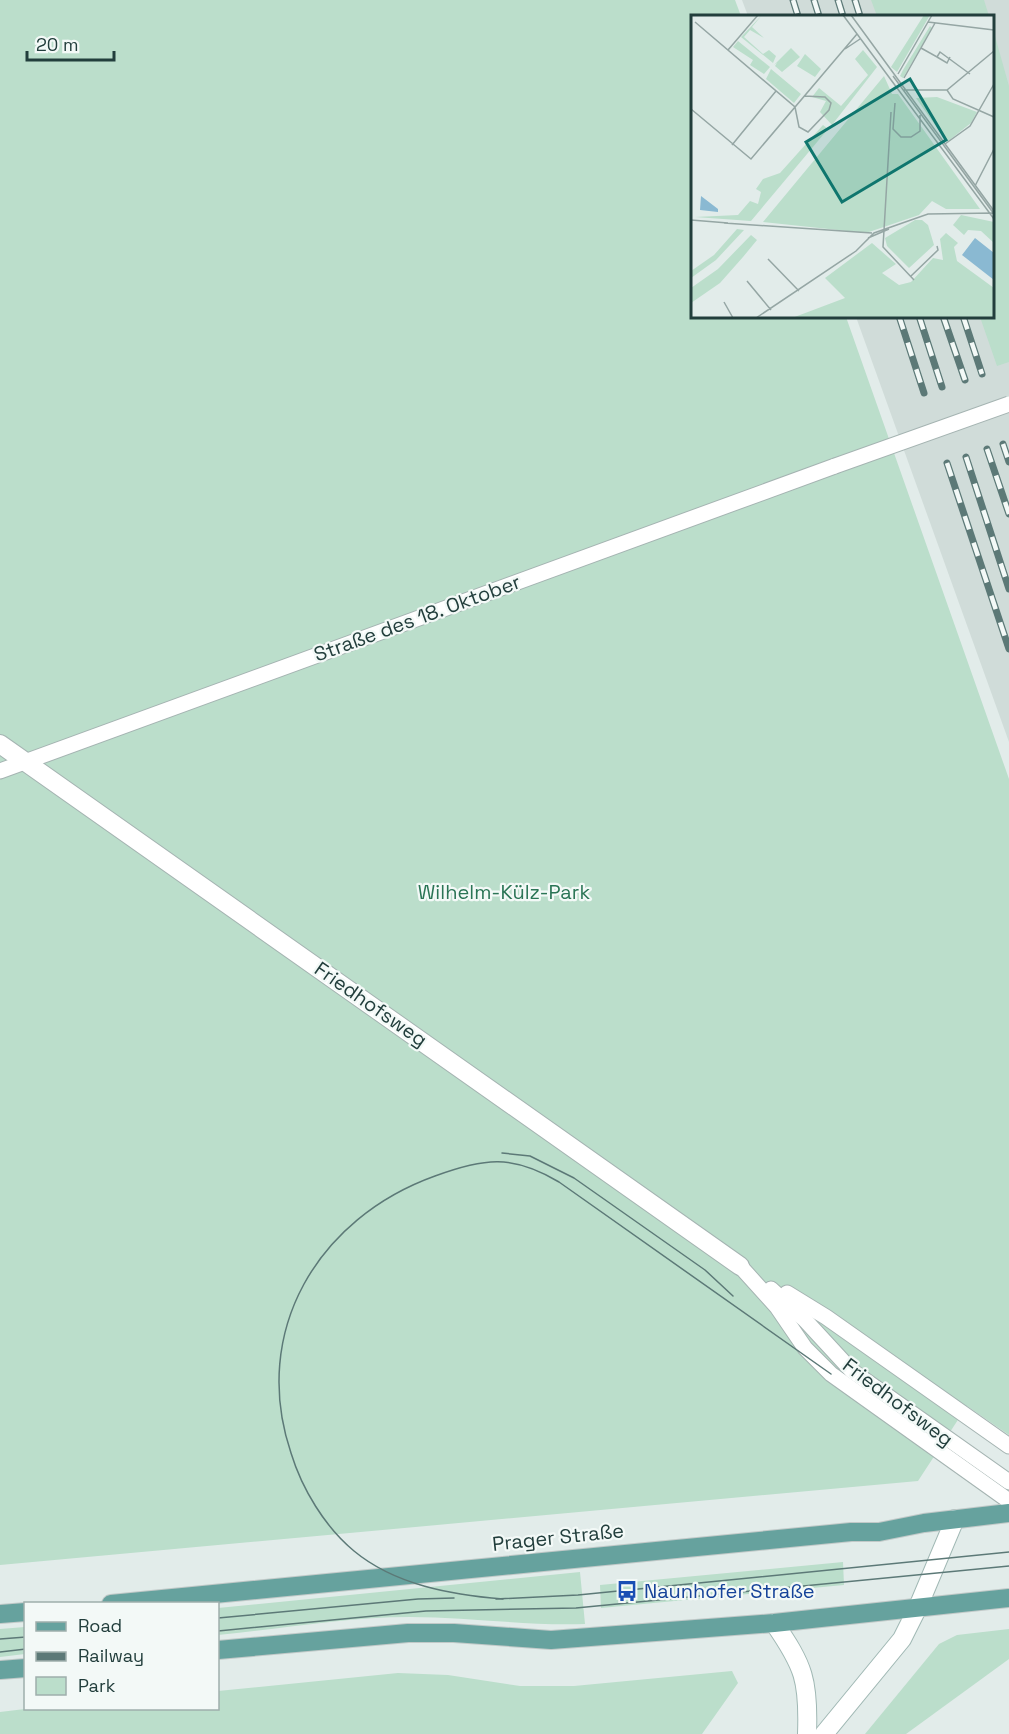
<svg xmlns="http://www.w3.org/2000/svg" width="1009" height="1734" font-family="'Space Grotesk',sans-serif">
<rect width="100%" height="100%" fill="#e2ecea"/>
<path fill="#d0dcd9" d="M 742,0 L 1009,0 L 1009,742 L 856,317 L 992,316 L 992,16 L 748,16 Z"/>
<g fill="#bbdecb">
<path d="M 0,0 L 735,0 L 741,16 L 692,16 L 692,316 L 846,317 L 1009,779 L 1009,1435 L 967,1406 L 918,1481 L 0,1565 Z"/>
<path d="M 871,0 L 984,0 L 989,16 L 877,16 Z"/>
<path d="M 993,29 L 1009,86 L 1009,362 L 997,366 L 980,317 L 992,316 Z"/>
<path d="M 843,1562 L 844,1585 L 601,1608 L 600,1585 Z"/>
<path d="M 580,1572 L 585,1624 C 526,1626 469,1617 410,1617 C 346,1617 281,1629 218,1635 L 218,1608 Z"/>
<path d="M 25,1627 L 25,1654 L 0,1657 L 0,1629 Z"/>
<path d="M 1009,1629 L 1009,1659 L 906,1734 L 865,1734 L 939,1644 L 957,1635 Z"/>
<path d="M 732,1671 L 738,1683 L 702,1734 L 0,1734 L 0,1712 L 33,1708 L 218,1708 L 218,1691 L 398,1673 L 448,1675 L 520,1686 L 574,1686 Z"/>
</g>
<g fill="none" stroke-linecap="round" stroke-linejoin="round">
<defs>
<g id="lane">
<path d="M 0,771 L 835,466"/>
<path d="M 740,1266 L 777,1307 L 805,1348 L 831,1374 L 1009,1501"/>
<path d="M 771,1289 L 805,1320 L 852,1371 L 1009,1482"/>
<path d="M 787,1293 L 826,1317 L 1009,1446"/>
</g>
<path id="street" d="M 0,744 L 740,1266"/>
<g id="secondary">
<path d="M 774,1623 C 804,1666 809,1681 807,1734"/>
<path d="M 824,1734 L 902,1639 L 918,1607 L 955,1519"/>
</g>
<g id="primary">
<path d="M 111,1604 L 851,1532 L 879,1532 L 924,1523 L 1009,1513"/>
<path d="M 0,1614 L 26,1612"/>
<path d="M 218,1650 L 408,1633 L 454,1633 L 551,1640 L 774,1623 L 1009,1598"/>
<path d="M 0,1670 L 26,1668"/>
</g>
</defs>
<use href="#lane" stroke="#a5b4b2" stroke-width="17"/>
<use href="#street" stroke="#a5b4b2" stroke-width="20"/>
<use href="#secondary" stroke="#a0b8b4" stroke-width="20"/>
<use href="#primary" stroke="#c1c9c8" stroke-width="20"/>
<use href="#lane" stroke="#fff" stroke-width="15"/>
<use href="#street" stroke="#fff" stroke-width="18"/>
<use href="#secondary" stroke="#fff" stroke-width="18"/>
<use href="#primary" stroke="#66a29e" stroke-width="18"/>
<g stroke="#5c7977" stroke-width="1.5">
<path d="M 502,1153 L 530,1156 L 574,1178 L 705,1270 L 733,1296"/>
<path d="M 496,1599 L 578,1595 L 1009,1552"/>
<path d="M 503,1599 C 452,1595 395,1585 354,1551 C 325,1527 302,1489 291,1453 C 250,1331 318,1218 435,1176 C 484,1158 512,1154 559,1182 L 831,1374"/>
<path d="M 218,1618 L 418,1599 L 454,1598"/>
<path d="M 218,1631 L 426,1611 L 576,1608 L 1009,1566"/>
<path d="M 0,1639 L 26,1637"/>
<path d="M 0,1652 L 26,1649"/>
</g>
<defs>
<g id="rail">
<path d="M 793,0 L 798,16"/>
<path d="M 814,0 L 819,16"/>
<path d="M 838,0 L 843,16"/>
<path d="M 855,0 L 860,16"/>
<path d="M 899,316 L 924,393"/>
<path d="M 919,316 L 942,387"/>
<path d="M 943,316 L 965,380"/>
<path d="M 963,316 L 982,374"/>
<path d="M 1003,444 L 1009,462"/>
<path d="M 987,449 L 1009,514"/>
<path d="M 966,457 L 1009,589"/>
<path d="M 947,463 L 1009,649"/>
</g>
</defs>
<use href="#rail" stroke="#5c7977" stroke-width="7"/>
<use href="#rail" stroke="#f3f9f7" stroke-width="4.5" stroke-dasharray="14" stroke-linecap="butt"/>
<defs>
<path id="lane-bridge" d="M 835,466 L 1009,404"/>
</defs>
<use href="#lane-bridge" stroke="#a5b4b2" stroke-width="17" stroke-linecap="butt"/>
<use href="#lane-bridge" stroke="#fff" stroke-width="15"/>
</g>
<defs>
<symbol id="bus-bare" viewBox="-9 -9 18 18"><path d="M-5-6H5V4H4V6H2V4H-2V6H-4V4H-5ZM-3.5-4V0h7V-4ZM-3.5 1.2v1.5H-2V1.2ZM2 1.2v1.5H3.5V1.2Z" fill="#1a4fb4" stroke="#f3f9f7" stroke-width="2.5" paint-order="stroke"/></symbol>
</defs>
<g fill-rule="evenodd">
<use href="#bus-bare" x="612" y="1576" width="30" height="30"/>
</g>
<g text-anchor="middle" stroke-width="4.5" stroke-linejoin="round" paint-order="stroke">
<g font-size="20" fill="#223e3c" stroke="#f3f9f7">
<text transform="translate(417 618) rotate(-20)" y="7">Straße des 18. Oktober</text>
<text transform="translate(371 1004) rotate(35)" y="7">Friedhofsweg</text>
<text transform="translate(898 1402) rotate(37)" y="7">Friedhofsweg</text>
<text transform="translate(558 1537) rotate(-6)" y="7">Prager Straße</text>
</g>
<g font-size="20" fill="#2b7556" stroke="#f3f9f7">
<text x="504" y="899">Wilhelm-Külz-Park</text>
</g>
<g font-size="20" fill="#164399" stroke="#f3f9f7" text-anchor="start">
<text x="644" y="1598">Naunhofer Straße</text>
</g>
</g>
<g transform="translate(691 15)">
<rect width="303" height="303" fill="#e2ecea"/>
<path d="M 71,0 L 61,12 L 73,23 L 59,15 L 53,22 L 72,39 L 78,35 L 85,41 L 82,48 L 50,22 ZM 233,0 L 239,0 L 206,57 L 200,52 ZM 239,11 L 241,13 L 212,63 L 209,61 L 212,55 ZM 47,26 L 79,52 L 73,59 L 59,50 L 62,45 L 42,32 ZM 100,33 L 109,42 L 91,57 L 84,51 L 86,48 L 83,50 ZM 172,35 L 186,52 L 141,110 L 129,97 L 135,86 L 121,82 L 128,73 L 150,91 L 177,60 L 164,44 ZM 114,39 L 130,54 L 124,62 L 106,51 ZM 80,54 L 110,79 L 103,88 L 75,64 ZM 193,61 L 201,79 L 207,79 L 289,194 L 255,194 L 241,186 L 228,200 L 175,218 L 72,207 ZM 246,82 L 286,97 L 280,108 L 256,127 L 225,83 ZM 132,110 L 137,114 L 60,206 L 4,202 L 47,200 L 59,186 L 67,189 L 70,177 L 65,174 L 72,164 L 89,158 ZM 270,200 L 303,207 L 303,228 L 290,216 L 277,215 L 273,220 L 262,210 ZM 224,205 L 231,205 L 237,210 L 243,230 L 218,253 L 196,231 L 194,223 ZM 46,214 L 53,215 L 25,245 L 0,263 L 0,256 L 23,240 ZM 255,218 L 267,228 L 263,232 L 266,246 L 303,273 L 303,303 L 101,303 L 154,283 L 134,263 L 181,228 L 205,249 L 191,258 L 208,270 L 220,267 L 242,243 L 252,245 L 249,224 ZM 60,220 L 66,225 L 52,242 L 29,268 L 0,288 L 0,273 L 27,254 Z" fill="#bbdecb"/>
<path d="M 10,181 L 27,194 L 27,197 L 9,195 ZM 284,223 L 303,238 L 303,265 L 271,240 Z" fill="#8ab9d2"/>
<path fill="none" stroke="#95a6a4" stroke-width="1.5" d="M 152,0 L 303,204M 160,0 L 303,196M 4,7 L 104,92 L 108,112 L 117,117 L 138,95 L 140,88 L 134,82 L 113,81M 237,7 L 303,15M 230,33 L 246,42 L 249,37 L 279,59M 154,34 L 169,24M 37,35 L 67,0M 246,42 L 256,48 L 259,42M 207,59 L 241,0M 202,61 L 303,199M 213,63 L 244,8M 212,75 L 256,75 L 303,36M 256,75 L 262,84 L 303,102M 204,88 L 202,114 L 210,122 L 220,122 L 229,116 L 229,100M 0,94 L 60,144 L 166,19M 200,97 L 192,232 L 223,265M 254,129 L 279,111 L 303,69M 41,130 L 85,76M 284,171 L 303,134M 0,205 L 37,208M 33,208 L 181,218M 177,223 L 198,214M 77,244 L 108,276M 220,261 L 247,235 L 246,231M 56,266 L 80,295M 33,287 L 42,303M 65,303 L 165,236 L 183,218 L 237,199 L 303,198"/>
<path fill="#0f766e" fill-opacity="0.15" stroke="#0f766e" stroke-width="3" d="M 219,64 L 255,125 L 151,187 L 115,127 Z"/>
<rect width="303" height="303" fill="none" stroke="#223e3c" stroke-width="3"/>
</g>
<rect x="24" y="1602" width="195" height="108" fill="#f3f9f7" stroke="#9faeac" stroke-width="1.5"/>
<rect x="36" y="1622" width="30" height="9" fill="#66a29e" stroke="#9faeac" stroke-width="1.5"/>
<text x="78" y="1632" font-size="18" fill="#223e3c">Road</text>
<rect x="36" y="1652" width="30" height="9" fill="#5c7977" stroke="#9faeac" stroke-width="1.5"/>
<text x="78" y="1662" font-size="18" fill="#223e3c">Railway</text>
<rect x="36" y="1677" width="30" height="18" fill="#bbdecb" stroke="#9faeac" stroke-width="1.5"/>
<text x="78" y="1692" font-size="18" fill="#223e3c">Park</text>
<path d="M27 51v9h87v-9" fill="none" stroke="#223e3c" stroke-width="3"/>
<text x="36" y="51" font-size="18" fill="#223e3c" stroke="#f3f9f7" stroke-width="4.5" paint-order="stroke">20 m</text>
</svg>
